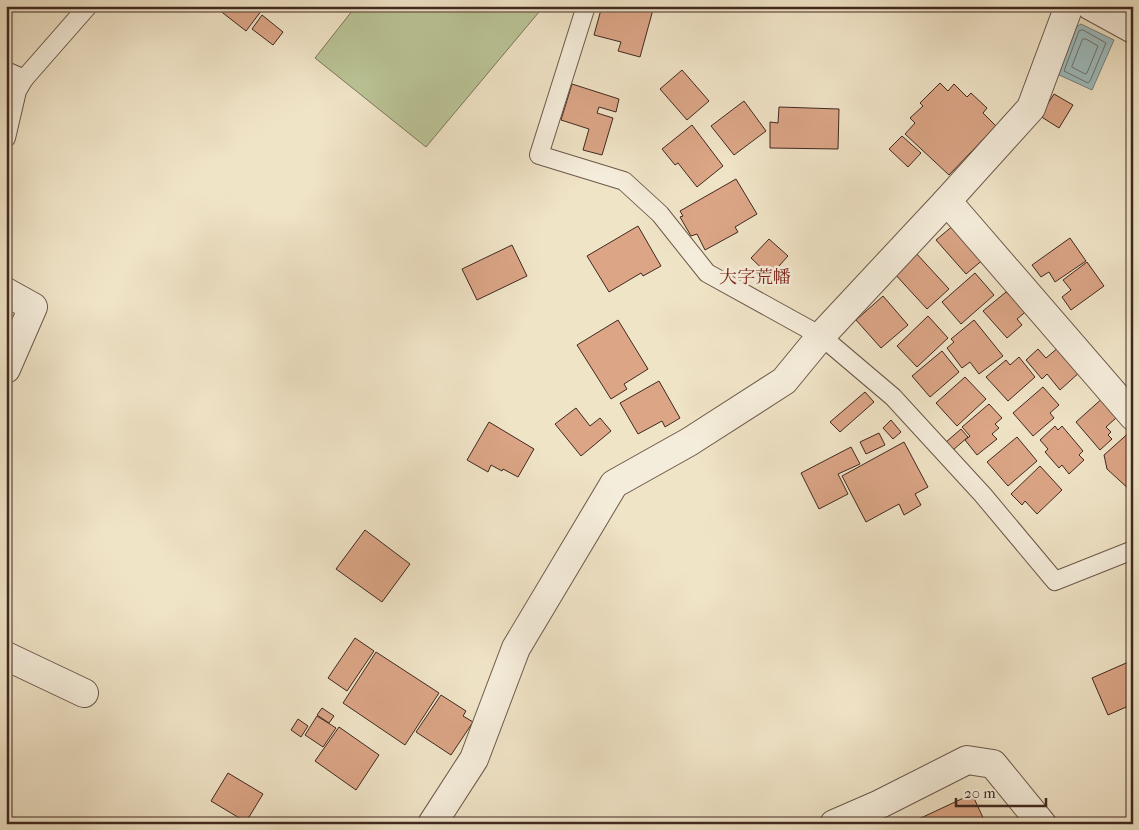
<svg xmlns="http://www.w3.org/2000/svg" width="1139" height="830" font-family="'IM FELL French Canon','Noto Serif JP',serif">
<rect width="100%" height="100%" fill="#f0e4c7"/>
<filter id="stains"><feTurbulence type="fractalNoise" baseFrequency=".004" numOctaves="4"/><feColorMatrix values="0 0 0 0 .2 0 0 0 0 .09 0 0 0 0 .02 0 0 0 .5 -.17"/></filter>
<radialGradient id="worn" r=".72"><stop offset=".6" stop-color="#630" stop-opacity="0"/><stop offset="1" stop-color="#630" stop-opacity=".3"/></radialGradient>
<path fill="#bac496" stroke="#7d765b" d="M 356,6 L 544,6 L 426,147 L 315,58 Z"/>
<path fill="#9dbcbd" stroke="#78817e" d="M 1081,24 L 1114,40 L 1092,90 L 1057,74 L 1076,27 Z"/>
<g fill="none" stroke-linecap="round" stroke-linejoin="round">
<g stroke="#6e726e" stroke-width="1">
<path d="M 1083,30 L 1106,43 L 1090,81 L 1088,83 L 1064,71 L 1079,31 Z"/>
<path d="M 1083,39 L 1086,39 L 1098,46 L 1087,73 L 1085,74 L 1072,67 Z"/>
</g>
</g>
<g fill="#dba586" stroke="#402920">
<path d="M 214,6 L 265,6 L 246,31 Z"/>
<path d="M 602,6 L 654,6 L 640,57 L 618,51 L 621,42 L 594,35 Z"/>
<path d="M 262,15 L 283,32 L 273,45 L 252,29 Z"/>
<path d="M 682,70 L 709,101 L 687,120 L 660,89 Z"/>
<path d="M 940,83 L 948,91 L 954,84 L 967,97 L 971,93 L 987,108 L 983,113 L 996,126 L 949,175 L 905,134 L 915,123 L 910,118 L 923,106 L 920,103 Z"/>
<path d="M 572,84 L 619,99 L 616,112 L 599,107 L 597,113 L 613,118 L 602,155 L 583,150 L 589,129 L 561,120 Z"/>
<path d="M 1054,94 L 1073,105 L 1059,128 L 1040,116 Z"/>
<path d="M 744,101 L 766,131 L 734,155 L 711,126 Z"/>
<path d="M 779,107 L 839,109 L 838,149 L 770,148 L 770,122 L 778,123 Z"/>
<path d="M 692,125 L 723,166 L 697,187 L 678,163 L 675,165 L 662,149 Z"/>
<path d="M 902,136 L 921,153 L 908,167 L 889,149 Z"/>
<path d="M 736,179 L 757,214 L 735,227 L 738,232 L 705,250 L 697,234 L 691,236 L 680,217 L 683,216 L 680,211 Z"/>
<path d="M 955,224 L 985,258 L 966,274 L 936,240 Z"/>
<path d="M 638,226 L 661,266 L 643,276 L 641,273 L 609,292 L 587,256 Z"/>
<path d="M 1070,238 L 1086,261 L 1055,282 L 1049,272 L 1041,277 L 1032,265 Z"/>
<path d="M 769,239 L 788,256 L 770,276 L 751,258 Z"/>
<path d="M 512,245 L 527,276 L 477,300 L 462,269 Z"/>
<path d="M 915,252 L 949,289 L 927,309 L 893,272 Z"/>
<path d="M 1087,262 L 1104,286 L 1071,310 L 1062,297 L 1071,290 L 1063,280 Z"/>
<path d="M 975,273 L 994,295 L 961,324 L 942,302 Z"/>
<path d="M 1006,292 L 1012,298 L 1017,293 L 1030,308 L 1017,319 L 1022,325 L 1007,338 L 983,311 Z"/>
<path d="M 883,296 L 908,325 L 881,348 L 856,320 Z"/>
<path d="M 928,316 L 948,338 L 917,367 L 897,346 Z"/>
<path d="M 618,320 L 648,369 L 624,384 L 627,389 L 611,399 L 577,345 Z"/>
<path d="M 974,320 L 1003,356 L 979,374 L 970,362 L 962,368 L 947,348 L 954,342 L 951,339 Z"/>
<path d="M 1059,347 L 1081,371 L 1060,390 L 1047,374 L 1042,379 L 1026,360 L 1038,349 L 1046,358 Z"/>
<path d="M 942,351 L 959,372 L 930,397 L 912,376 Z"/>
<path d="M 1019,357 L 1035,377 L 1008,401 L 986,377 L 1006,360 L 1010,365 Z"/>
<path d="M 965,377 L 986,399 L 957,426 L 936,403 Z"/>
<path d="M 659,381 L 680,418 L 665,427 L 662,421 L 638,434 L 620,403 Z"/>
<path d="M 1043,387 L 1059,405 L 1050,413 L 1054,418 L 1033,436 L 1013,413 Z"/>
<path d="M 865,392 L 874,402 L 840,432 L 830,422 Z"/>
<path d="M 1105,396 L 1116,409 L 1111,413 L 1116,418 L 1106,427 L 1111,432 L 1108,435 L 1112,439 L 1100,450 L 1076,422 Z"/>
<path d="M 989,404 L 1002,418 L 995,424 L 999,428 L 992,434 L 997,439 L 977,455 L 965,440 L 970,436 L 962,427 Z"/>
<path d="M 576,408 L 590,426 L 600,418 L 611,431 L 581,456 L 555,424 Z"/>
<path d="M 891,420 L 901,432 L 893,439 L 883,428 Z"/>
<path d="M 489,422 L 534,449 L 518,477 L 503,469 L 502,471 L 491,465 L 488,472 L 467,460 Z"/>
<path d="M 1055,426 L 1058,430 L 1062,426 L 1083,451 L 1079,455 L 1084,460 L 1069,474 L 1062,465 L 1059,468 L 1045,452 L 1048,449 L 1040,440 Z"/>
<path d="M 961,429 L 968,437 L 953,450 L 946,442 Z"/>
<path d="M 1132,430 L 1133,489 L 1131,491 L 1107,469 L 1104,455 Z"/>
<path d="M 879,433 L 885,445 L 866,454 L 860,442 Z"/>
<path d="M 1017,437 L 1037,461 L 1008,486 L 987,462 Z"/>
<path d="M 904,442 L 928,487 L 915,494 L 921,505 L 904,515 L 899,504 L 866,522 L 842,476 Z"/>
<path d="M 851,447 L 860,464 L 838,474 L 848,494 L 819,509 L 801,473 Z"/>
<path d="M 1040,466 L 1062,490 L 1037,514 L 1025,501 L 1022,505 L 1011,494 Z"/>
<path d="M 365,530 L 410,564 L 382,602 L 336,569 Z"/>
<path d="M 355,638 L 374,651 L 347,691 L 328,678 Z"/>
<path d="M 376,652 L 439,693 L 405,745 L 343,703 Z"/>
<path d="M 1133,660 L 1133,704 L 1108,715 L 1092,678 Z"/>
<path d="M 441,695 L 466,711 L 463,716 L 473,722 L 451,755 L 416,732 Z"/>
<path d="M 322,708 L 334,716 L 329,723 L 317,715 Z"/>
<path d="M 317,716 L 336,728 L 323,747 L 305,735 Z"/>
<path d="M 298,719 L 308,726 L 301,737 L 291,730 Z"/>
<path d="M 339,727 L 379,755 L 356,790 L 315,761 Z"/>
<path d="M 228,773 L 263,794 L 246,822 L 211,801 Z"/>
<path d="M 972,794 L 986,824 L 908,824 Z"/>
</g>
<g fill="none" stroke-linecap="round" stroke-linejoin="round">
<defs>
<g id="service">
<path d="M 586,6 L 539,155 L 624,181 L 660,214 L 707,273 L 821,336 L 893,397 L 983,495 L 1055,581 L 1133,550"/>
<path d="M 6,71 L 24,79 L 88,6"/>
<path d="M 6,138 L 17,91 L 24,79"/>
</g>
<g id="minor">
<path d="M 1091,6 L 1133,29"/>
<path d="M 947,201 L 1133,416"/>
<path d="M 6,292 L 33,307 L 6,369"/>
<path d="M 6,656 L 84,693"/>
<path d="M 432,824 L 474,759 L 516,648 L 614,484 L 689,442 L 784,381 L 821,336 L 947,201 L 1031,108 L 1069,6"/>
<path d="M 834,824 L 880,804 L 967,760 L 993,764 L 1042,824"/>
</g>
</defs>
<use href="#service" stroke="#6c584a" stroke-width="20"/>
<use href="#minor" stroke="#6c584a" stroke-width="30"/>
<use href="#service" stroke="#f5eddb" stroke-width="18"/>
<use href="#minor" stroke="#f5eddb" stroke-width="28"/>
</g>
<g text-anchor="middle" stroke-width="5" stroke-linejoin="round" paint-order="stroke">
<g font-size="18" fill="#7a1f14" stroke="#f5eddb">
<text x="755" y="283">大字荒幡</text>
</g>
</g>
<rect width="1139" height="830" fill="none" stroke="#f0e4c7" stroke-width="25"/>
<rect x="8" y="8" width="1124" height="815" fill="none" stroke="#402920" stroke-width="2.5"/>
<rect x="12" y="12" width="1114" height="805" fill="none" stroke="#402920"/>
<path d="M956 798v8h90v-8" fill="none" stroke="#402920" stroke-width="2.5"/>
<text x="964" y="798" font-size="15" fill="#402920" stroke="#f5eddb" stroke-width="4" paint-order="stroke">20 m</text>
<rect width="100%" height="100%" filter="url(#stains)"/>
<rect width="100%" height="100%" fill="url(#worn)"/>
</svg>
